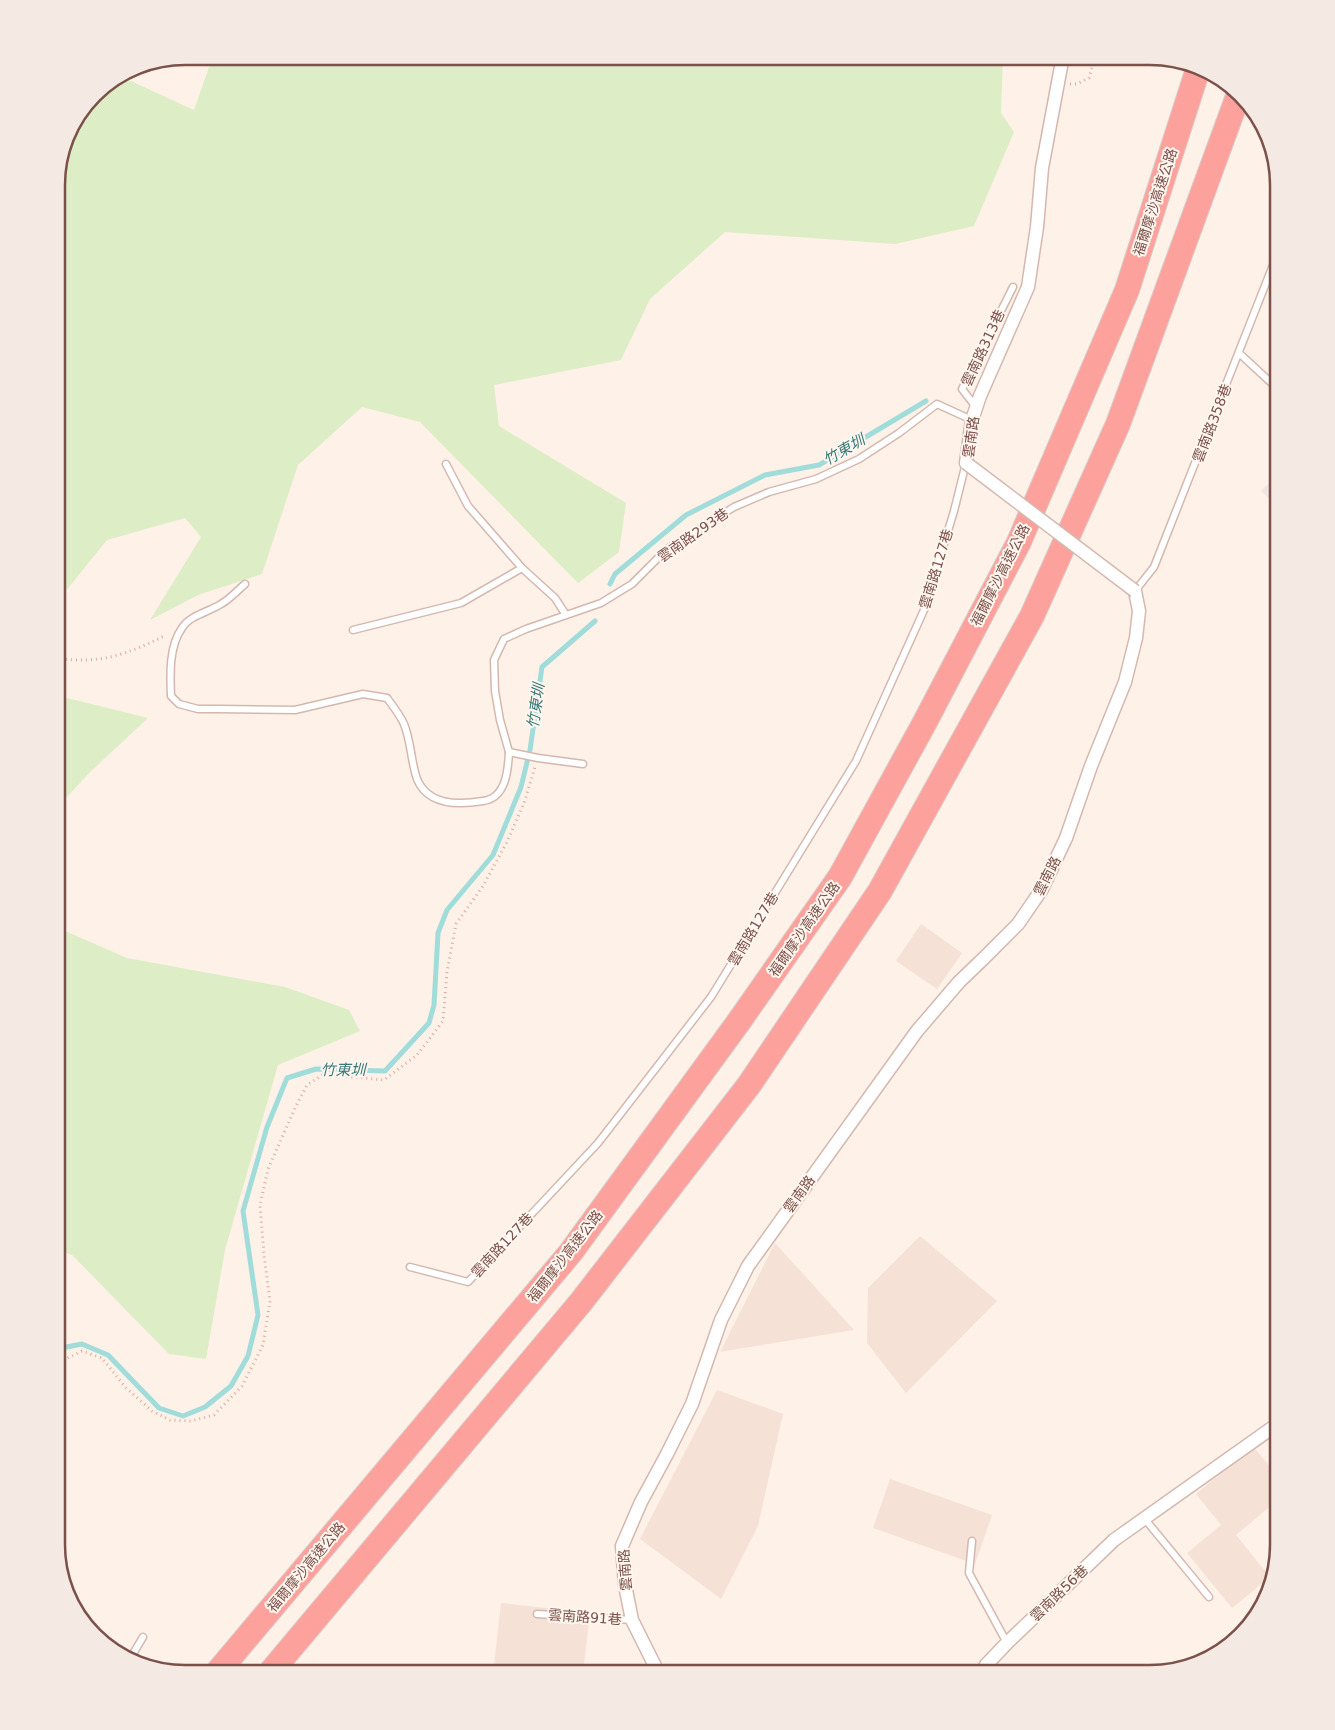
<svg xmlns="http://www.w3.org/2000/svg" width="1335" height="1730" font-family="'DejaVu Sans','Noto Sans TC',sans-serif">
<rect width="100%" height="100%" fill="#fef1e8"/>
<g fill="#f6e1d6">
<path d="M 1279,335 L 1279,360 L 1269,355 Z"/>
<path d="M 921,924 L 962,953 L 937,989 L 896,961 Z"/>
<path d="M 920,1236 L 997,1301 L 906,1393 L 867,1343 L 868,1288 Z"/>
<path d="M 775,1243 L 854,1330 L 719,1352 L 720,1352 Z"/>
<path d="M 717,1390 L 783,1414 L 758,1526 L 721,1599 L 640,1539 Z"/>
<path d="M 1253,1446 L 1279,1478 L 1279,1499 L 1236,1535 L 1270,1577 L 1232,1608 L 1187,1553 L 1221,1525 L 1196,1494 Z"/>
<path d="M 890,1479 L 992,1515 L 975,1564 L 873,1528 Z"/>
<path d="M 501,1603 L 590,1613 L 583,1674 L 493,1674 Z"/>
</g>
<path fill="#efe5e2" d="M 1279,473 L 1279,508 L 1261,491 Z"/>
<g fill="#ddedc5">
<path d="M 213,56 L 1003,56 L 1001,113 L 1014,132 L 974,226 L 895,244 L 725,232 L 650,299 L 621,360 L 494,385 L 499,426 L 626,503 L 619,552 L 578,583 L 420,422 L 362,407 L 298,465 L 262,574 L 198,595 L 150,620 L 201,537 L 185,518 L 107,540 L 56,603 L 57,177 L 69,129 L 100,89 L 120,76 L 194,110 Z"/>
<path d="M 56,694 L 59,696 L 148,718 L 89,773 L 56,809 Z"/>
<path d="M 56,927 L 127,958 L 285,987 L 349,1010 L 360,1031 L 278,1065 L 225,1250 L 206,1359 L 169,1354 L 72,1255 L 56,1250 Z"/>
</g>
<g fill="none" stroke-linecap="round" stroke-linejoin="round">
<g stroke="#a0dcd9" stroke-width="5">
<path d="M 610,584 L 615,574 L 686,515 L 765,475 L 819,465 L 926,401"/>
<path d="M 56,1349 L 82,1344 L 108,1355 L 159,1408 L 183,1416 L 205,1407 L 231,1386 L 248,1356 L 258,1315 L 243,1211 L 267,1127 L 287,1078 L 316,1069 L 385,1071 L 429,1023 L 434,1005 L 438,933 L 447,910 L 493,855 L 521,787 L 530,750 L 542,667 L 595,621"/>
</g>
<defs>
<g id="service">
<path d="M 1239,353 L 1279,390"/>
<path d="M 976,407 L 962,389 L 1013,287"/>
<path d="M 446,464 L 468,506 L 522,568 L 555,598 L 566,615"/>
<path d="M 245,584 C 237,591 230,599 221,604 C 209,612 190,615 182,628 C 169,646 170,674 171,696 L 179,704 L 198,709 L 219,709 L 295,710 L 363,694 L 387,698 C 393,706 400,715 404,724 C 411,741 411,762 417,779 C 428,806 459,805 483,801 C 506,798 508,771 509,752"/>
<path d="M 1135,591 L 1154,567 L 1279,250"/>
<path d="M 353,630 L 461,603 L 522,568"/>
<path d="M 583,764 L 538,758 L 509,752 L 500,720 L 495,691 L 494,660 L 504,639 L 526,629 L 601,603 L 632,584 L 667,549 L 734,507 L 769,492 L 816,479 L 859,459 L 899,433 L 937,404 L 972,420"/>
<path d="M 410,1267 L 468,1282 L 598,1143 L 711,997 L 856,761 L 924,610 L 954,511 L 966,463"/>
<path d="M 1144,1518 L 1209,1597"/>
<path d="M 972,1541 L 969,1573 L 1007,1643"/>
<path d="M 537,1614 L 632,1620"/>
<path d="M 130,1659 L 143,1637"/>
</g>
<g id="minor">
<path d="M 966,463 L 972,420 L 980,396 L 1028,287 L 1037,227 L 1042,168 L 1063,56"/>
<path d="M 659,1674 L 632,1620 L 625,1585 L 622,1546 L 641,1502 L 667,1454 L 692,1404 L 721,1320 L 748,1266 L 917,1031 L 959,982 L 984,958 L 1018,924 L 1042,889 L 1066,838 L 1091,766 L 1125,682 L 1136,638 L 1139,611 L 1135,591"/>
<path d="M 981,1674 L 986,1665 L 1007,1643 L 1114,1540 L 1279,1423"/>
</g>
<g id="motorway">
<path d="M 216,1674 L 571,1252 L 740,1020 L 840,877 L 925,722 L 1019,542 L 1127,290 L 1198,69"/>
<path d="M 269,1674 L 581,1302 L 749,1085 L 880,891 L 1032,616 L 1118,424 L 1238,96"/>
</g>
</defs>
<use href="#service" stroke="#d4b8af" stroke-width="9"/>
<use href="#minor" stroke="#d4b8af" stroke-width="15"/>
<use href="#motorway" stroke="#dacecc" stroke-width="26"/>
<g stroke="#dbaba0" stroke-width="3" stroke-dasharray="1 4" stroke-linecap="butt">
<path d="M 1070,84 L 1077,84 L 1089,78 L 1095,56"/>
<path d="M 56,658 C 100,665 128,654 166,635"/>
<path d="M 56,1367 L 60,1362 L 82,1351 L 102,1358 L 125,1387 L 152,1411 L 170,1420 L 191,1421 L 214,1415 L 242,1386 L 263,1345 L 270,1301 L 264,1255 L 260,1205 L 268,1169 L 295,1108 L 307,1085 L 324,1074 L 384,1080 L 417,1055 L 443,1021 L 447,972 L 456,924 L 483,886 L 507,842 L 524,803 L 535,767"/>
</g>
<use href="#service" stroke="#fff" stroke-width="6"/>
<use href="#minor" stroke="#fff" stroke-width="12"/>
<use href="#motorway" stroke="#fca19c" stroke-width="24"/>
<defs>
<path id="minor-bridge" d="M 966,463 L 1135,591"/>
</defs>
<use href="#minor-bridge" stroke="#d4b8af" stroke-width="15" stroke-linecap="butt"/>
<use href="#minor-bridge" stroke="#fff" stroke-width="12"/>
</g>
<g text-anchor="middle" stroke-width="4" stroke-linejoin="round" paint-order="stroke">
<g font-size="14" fill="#7b5149" stroke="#fff6f0">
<text transform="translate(1155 202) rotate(-72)" y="5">福爾摩沙高速公路</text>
<text transform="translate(983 348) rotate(-65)" y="5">雲南路313巷</text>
<text transform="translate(1212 423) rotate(-69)" y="5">雲南路358巷</text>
<text transform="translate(971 437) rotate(-82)" y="5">雲南路</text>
<text transform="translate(693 535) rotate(-35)" y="5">雲南路293巷</text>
<text transform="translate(936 569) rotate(-73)" y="5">雲南路127巷</text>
<text transform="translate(1000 575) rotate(-63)" y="5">福爾摩沙高速公路</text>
<text transform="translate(1047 876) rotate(-63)" y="5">雲南路</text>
<text transform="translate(753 929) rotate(-59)" y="5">雲南路127巷</text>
<text transform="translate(804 929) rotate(-55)" y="5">福爾摩沙高速公路</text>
<text transform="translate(799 1194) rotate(-54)" y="5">雲南路</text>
<text transform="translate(502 1245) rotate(-47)" y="5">雲南路127巷</text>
<text transform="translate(565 1256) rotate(-52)" y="5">福爾摩沙高速公路</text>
<text transform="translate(306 1567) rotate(-50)" y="5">福爾摩沙高速公路</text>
<text transform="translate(625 1570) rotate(-94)" y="5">雲南路</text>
<text transform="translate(1059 1593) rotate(-44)" y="5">雲南路56巷</text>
<text transform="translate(585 1617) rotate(4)" y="5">雲南路91巷</text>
</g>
<g font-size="15" font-style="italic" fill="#387976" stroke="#fff6f0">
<text transform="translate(844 450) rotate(-30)" y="5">竹東圳</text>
<text transform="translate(536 706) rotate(-82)" y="5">竹東圳</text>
<text x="343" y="1075">竹東圳</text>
</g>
</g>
<path d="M0 0H1335V1730H0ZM185 65H1150A120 120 0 0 1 1270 185V1545A120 120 0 0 1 1150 1665H185A120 120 0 0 1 65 1545V185A120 120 0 0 1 185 65Z" fill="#f4e9e3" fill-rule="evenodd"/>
<path fill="none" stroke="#7b5149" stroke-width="2.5" d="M185 65H1150A120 120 0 0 1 1270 185V1545A120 120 0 0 1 1150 1665H185A120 120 0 0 1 65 1545V185A120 120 0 0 1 185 65Z"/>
</svg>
